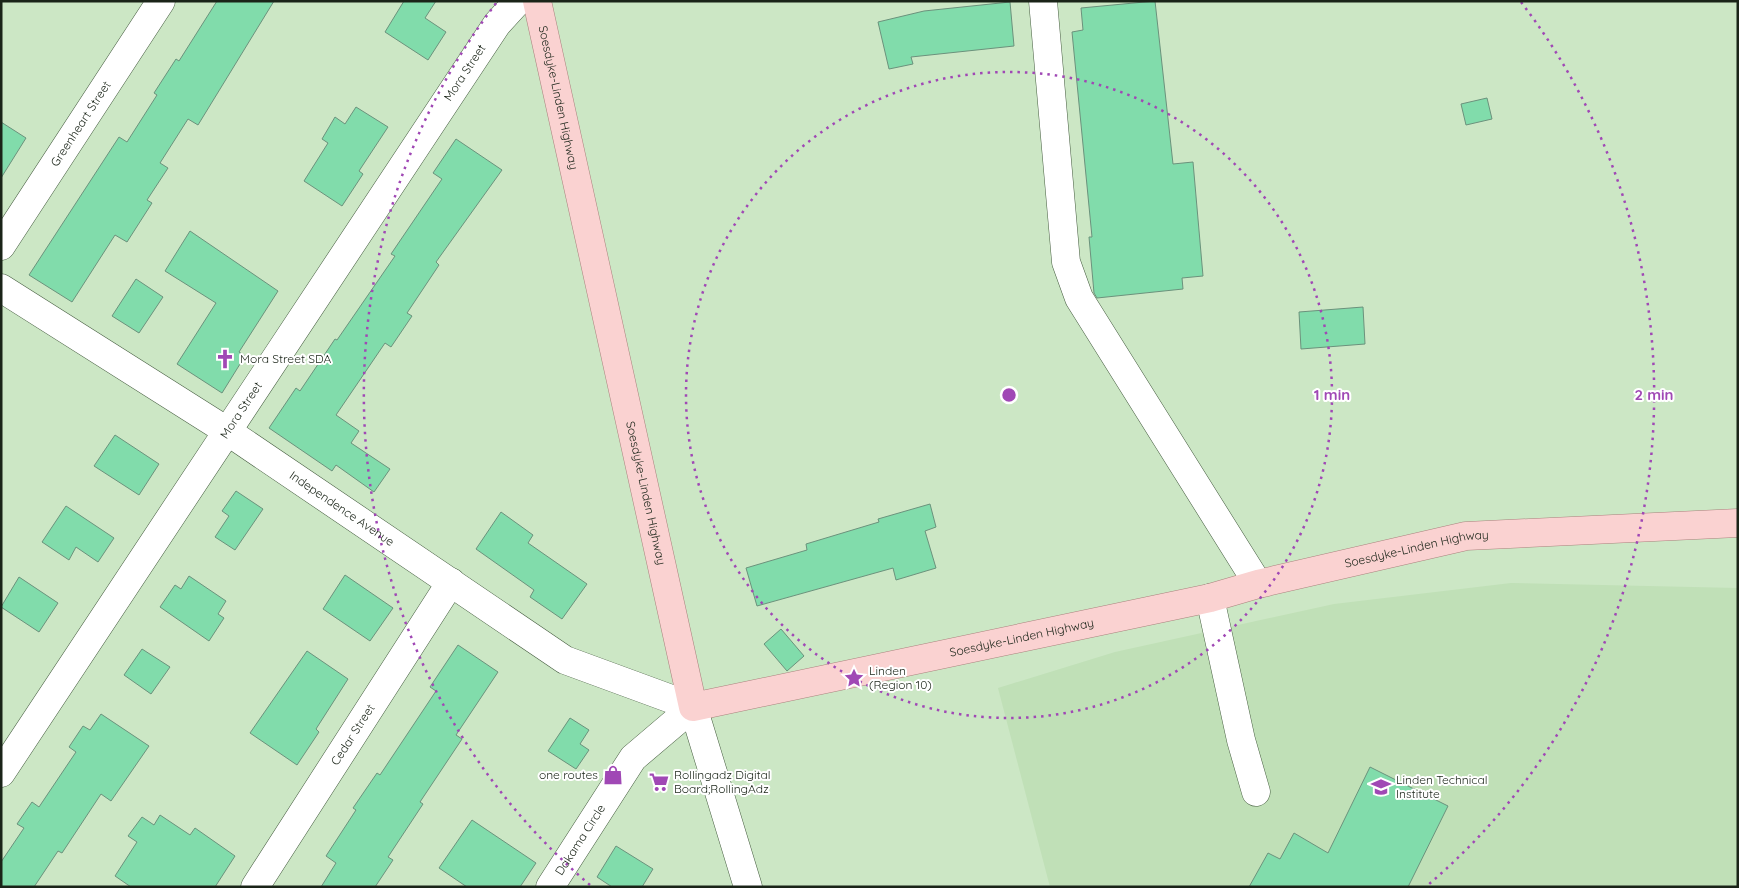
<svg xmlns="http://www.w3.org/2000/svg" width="1739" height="888" font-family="Quicksand,sans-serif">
<rect width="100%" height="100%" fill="#cce7c5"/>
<path fill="#c0e0b7" d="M 1511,583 L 1738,588 L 1738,887 L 1050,887 L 998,688 L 1115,652 L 1334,604 Z"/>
<g fill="#81dcab" stroke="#6b927c">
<path d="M 217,1 L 274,1 L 198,125 L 188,119 L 160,163 L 168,168 L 147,200 L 152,203 L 127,242 L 115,235 L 72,302 L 29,275 L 119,137 L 127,142 L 157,95 L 154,93 L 176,59 L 179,61 Z"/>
<path d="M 404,1 L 436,1 L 425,18 L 446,32 L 428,60 L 385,32 Z"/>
<path d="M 1155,1 L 1173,164 L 1193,162 L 1203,276 L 1182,278 L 1183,289 L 1097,298 L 1094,293 L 1089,237 L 1092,237 L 1072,32 L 1083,30 L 1081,8 Z"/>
<path d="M 1010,2 L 1014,46 L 911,57 L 913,64 L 889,69 L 878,22 L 924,11 Z"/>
<path d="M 1487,98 L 1492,119 L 1466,125 L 1461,104 Z"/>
<path d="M 356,107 L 388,127 L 359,171 L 363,174 L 342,206 L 304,181 L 328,143 L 322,139 L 335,117 L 345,124 Z"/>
<path d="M 1,122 L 26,138 L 1,178 Z"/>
<path d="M 456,139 L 502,170 L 436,262 L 439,265 L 407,313 L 412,316 L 391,347 L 385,343 L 336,415 L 359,431 L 351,443 L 390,469 L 374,492 L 336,465 L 332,471 L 269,428 L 296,388 L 300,391 L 335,339 L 337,340 L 395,256 L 391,254 L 442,179 L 433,173 Z"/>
<path d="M 190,231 L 278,291 L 239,352 L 245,356 L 222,393 L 177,364 L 216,303 L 165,271 Z"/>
<path d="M 136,279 L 163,297 L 139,333 L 112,316 Z"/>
<path d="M 1363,307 L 1365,344 L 1301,349 L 1299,312 Z"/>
<path d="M 115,435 L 159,464 L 139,495 L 94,466 Z"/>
<path d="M 236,491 L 263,509 L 235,550 L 215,537 L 229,516 L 222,511 Z"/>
<path d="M 930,504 L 936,527 L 925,531 L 936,568 L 896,580 L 893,568 L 757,606 L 746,568 L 807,550 L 806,544 L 879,522 L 878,519 Z"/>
<path d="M 66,506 L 114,538 L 98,562 L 76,547 L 69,560 L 42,542 Z"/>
<path d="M 501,512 L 533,535 L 528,543 L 587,584 L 562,619 L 530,597 L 534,590 L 476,549 Z"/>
<path d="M 345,575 L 393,608 L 370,641 L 323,609 Z"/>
<path d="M 189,576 L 226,601 L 218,614 L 224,618 L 209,641 L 160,607 L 175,585 L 181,589 Z"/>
<path d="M 19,577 L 58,603 L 39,632 L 1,607 Z"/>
<path d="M 781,629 L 804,656 L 787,671 L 764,644 Z"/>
<path d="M 458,645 L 498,672 L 456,735 L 462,739 L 420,802 L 423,804 L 388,857 L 393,860 L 375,887 L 321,887 L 336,863 L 326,856 L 356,810 L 353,808 L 377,773 L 380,775 L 436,691 L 430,687 Z"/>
<path d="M 142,649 L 170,667 L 151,694 L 124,675 Z"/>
<path d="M 307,651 L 348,679 L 316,729 L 319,732 L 297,765 L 250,733 Z"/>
<path d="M 101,714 L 149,746 L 111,801 L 101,794 L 62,853 L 58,851 L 34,887 L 1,887 L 1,862 L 24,828 L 17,824 L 32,802 L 39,807 L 76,752 L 69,747 L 83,726 L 90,730 Z"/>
<path d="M 570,718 L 589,730 L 580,744 L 589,750 L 576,769 L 548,751 Z"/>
<path d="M 1370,767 L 1448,806 L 1408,887 L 1249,887 L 1268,853 L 1280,859 L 1294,833 L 1328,853 Z"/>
<path d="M 160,815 L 190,835 L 195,828 L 235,856 L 215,887 L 131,887 L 115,876 L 137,842 L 128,836 L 142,817 L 154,825 Z"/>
<path d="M 472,820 L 536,863 L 520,887 L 467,887 L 439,868 Z"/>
<path d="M 616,846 L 653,869 L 642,887 L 612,887 L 597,877 Z"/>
</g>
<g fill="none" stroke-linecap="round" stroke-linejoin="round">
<defs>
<g id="minor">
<path d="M 1043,1 L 1066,262 L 1079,298 L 1258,584"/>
<path id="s1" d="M 1,246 L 161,1"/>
<path id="s2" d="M 1,288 L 227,431 L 565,660 L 693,707"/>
<path d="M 1210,598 L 1241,740 L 1256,792"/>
<path d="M 693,707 L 748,887"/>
<path id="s3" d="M 1,773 L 497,24 L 518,1"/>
<path id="s4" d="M 255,887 L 451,582"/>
<path id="s5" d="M 550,887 L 633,758 L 693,707"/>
</g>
<g id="major">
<path id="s6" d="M 537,1 L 693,707 L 1210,598 L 1258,584 L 1466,536 L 1738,523"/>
</g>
</defs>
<use href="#minor" stroke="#465d40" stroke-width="29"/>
<use href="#major" stroke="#a9827d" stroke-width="29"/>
<use href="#minor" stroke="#fff" stroke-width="28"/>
<use href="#major" stroke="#fad2d1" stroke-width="28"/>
</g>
<g fill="none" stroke="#a048b5" stroke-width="2.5" stroke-dasharray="2.5 5">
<circle cx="1009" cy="395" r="323"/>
<path d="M590 885A645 645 0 0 1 497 2M1521 2A645 645 0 0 1 1428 885"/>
</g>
<defs>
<symbol id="church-bare" viewBox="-9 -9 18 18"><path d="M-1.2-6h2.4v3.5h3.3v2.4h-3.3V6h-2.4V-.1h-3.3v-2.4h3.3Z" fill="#a048b5" stroke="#fff" stroke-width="2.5" paint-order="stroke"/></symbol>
<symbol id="sight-bare" viewBox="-9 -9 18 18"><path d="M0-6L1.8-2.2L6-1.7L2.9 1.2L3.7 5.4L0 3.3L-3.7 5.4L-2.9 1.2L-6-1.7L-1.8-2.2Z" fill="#a048b5" stroke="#fff" stroke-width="2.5" paint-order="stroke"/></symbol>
<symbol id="shop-bare" viewBox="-9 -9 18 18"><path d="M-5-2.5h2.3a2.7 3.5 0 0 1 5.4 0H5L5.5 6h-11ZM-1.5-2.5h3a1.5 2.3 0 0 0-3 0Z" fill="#a048b5" stroke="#fff" stroke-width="2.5" paint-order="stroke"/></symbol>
<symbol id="supermarket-bare" viewBox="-9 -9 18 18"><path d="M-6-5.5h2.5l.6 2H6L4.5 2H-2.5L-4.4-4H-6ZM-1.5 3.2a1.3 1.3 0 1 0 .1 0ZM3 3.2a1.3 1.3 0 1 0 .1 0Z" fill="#a048b5" stroke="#fff" stroke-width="2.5" paint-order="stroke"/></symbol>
<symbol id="school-bare" viewBox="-9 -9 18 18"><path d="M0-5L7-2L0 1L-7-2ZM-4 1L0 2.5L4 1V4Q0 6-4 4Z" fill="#a048b5" stroke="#fff" stroke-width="2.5" paint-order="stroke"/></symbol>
</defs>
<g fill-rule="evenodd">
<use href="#church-bare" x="211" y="345" width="28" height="28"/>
<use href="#sight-bare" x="840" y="664" width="28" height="28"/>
<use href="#shop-bare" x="599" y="761" width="28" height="28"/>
<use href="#supermarket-bare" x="645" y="768" width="28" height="28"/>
<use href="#school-bare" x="1367" y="773" width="28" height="28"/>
</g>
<g text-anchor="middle" stroke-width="4" stroke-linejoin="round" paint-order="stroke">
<g font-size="12" fill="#1a2418" stroke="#fff">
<text dy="4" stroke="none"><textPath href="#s3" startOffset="840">Mora Street</textPath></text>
<text dy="4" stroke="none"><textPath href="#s6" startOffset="99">Soesdyke-Linden Highway</textPath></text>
<text dy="4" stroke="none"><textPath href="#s1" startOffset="146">Greenheart Street</textPath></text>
<text dy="4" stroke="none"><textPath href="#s3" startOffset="435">Mora Street</textPath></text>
<text dy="4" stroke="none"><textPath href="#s6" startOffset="504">Soesdyke-Linden Highway</textPath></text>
<text dy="4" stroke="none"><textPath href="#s2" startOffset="406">Independence Avenue</textPath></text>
<text dy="4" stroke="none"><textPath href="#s6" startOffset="1464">Soesdyke-Linden Highway</textPath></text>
<text dy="4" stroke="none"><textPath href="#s6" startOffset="1059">Soesdyke-Linden Highway</textPath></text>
<text dy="4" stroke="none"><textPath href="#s4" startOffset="181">Cedar Street</textPath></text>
<text dy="4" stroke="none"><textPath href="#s5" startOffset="56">Dakama Circle</textPath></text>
</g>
<g font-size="12" fill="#1a2418" stroke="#fff" text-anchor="start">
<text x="240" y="363">Mora Street SDA</text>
<text x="869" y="675">Linden<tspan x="869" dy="14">(Region 10)</tspan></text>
<text x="598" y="779" text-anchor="end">one routes</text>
<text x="674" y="779">Rollingadz Digital<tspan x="674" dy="14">Board;RollingAdz</tspan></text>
<text x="1396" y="784">Linden Technical<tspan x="1396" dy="14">Institute</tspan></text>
</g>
</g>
<circle cx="1009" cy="395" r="8" fill="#a048b5" stroke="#fff" stroke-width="2.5"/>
<g font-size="15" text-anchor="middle" font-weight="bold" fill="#a048b5" stroke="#fff" stroke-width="4" stroke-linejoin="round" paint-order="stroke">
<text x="1332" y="400">1 min</text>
<text x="1654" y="400">2 min</text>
</g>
<rect width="1739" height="888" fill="none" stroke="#1a2418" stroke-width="5"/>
</svg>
